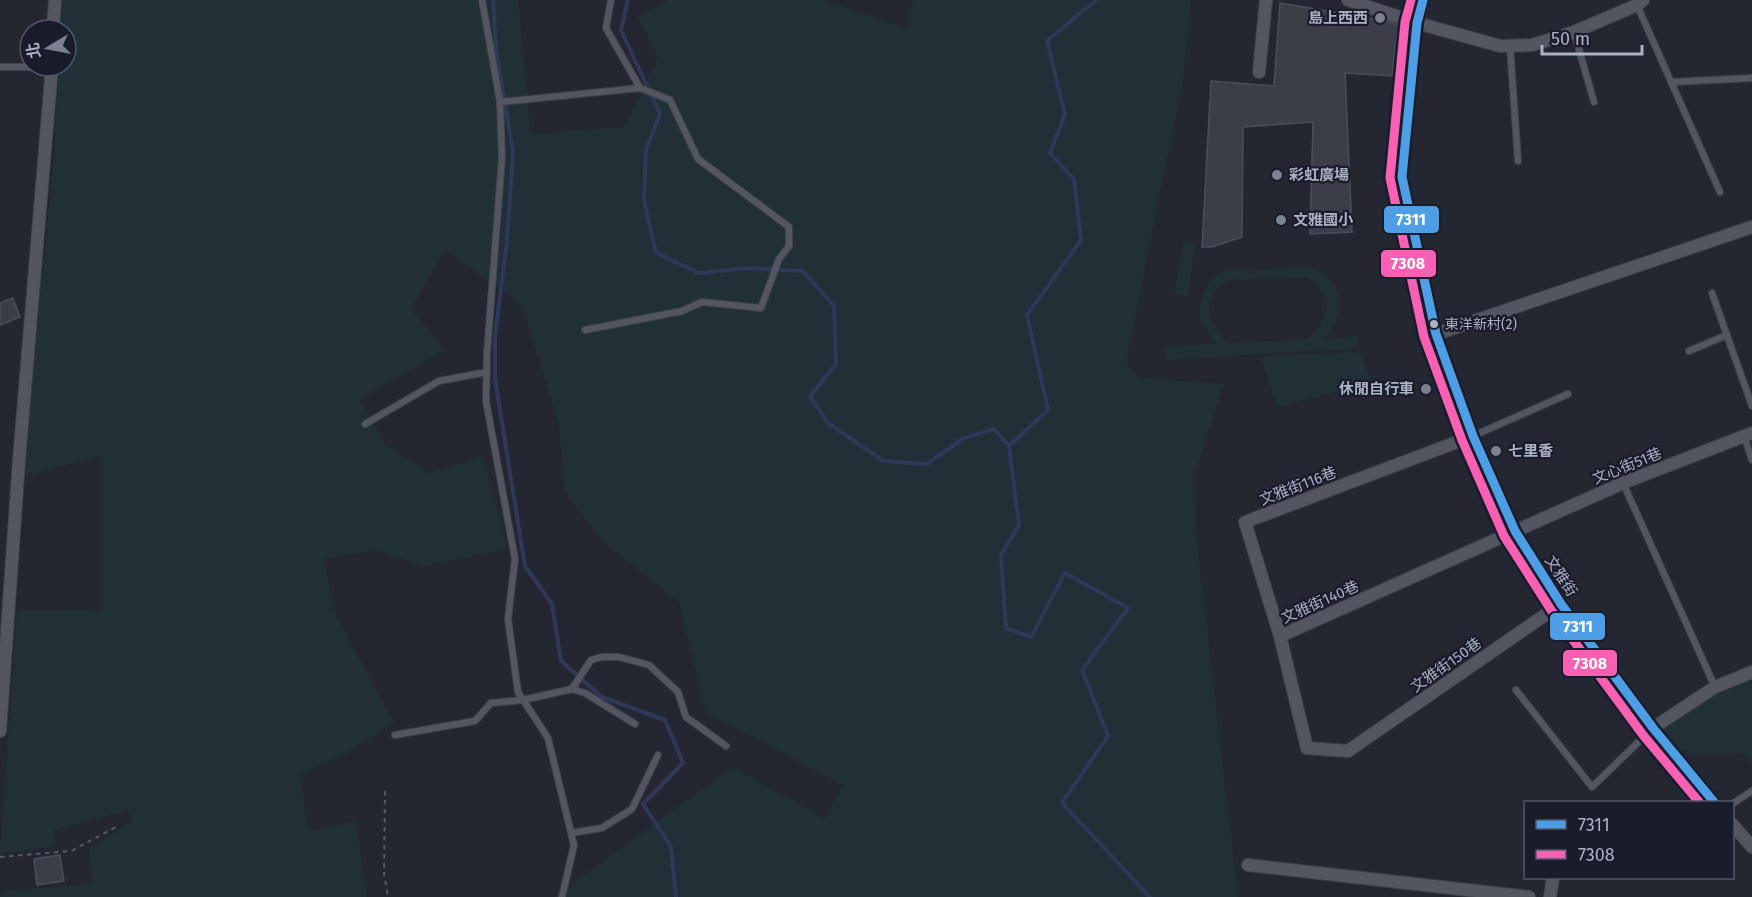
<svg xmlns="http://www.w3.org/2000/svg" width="1752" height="897" font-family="'Fira Sans','Noto Sans TC',sans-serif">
<rect width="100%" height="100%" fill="#242731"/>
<g fill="#212f36" fill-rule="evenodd">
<path d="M 62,0 L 518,0 L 531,134 L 624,127 L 658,58 L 638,17 L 668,0 L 823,0 L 907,29 L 913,0 L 1191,0 L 1183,82 L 1155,216 L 1126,365 L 1140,378 L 1224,384 L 1195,475 L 1196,534 L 1238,897 L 554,897 L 733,767 L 825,819 L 843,785 L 706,713 L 679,602 L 603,542 L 565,493 L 559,424 L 522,305 L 445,250 L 411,309 L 445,350 L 360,399 L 386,445 L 429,473 L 484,457 L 507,549 L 424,566 L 374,550 L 324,559 L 335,613 L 394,723 L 345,754 L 300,774 L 308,831 L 356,821 L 367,897 L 1,897 L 0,892 L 92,883 L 89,848 L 133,821 L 128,810 L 54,830 L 53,847 L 0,853 L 17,611 L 101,610 L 101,456 L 23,477 L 53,166 L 59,66 L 66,66 L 66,30 L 61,30 Z"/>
<path d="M 1184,241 L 1195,246 L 1188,296 L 1174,294 Z"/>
<path d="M 1308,267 C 1347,281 1347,312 1323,340 L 1358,337 L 1359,348 L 1166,360 L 1165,346 L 1216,344 L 1201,322 L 1199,311 L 1205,289 L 1211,281 L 1223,271 ZM 1309,277 C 1334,299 1330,316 1309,339 L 1228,343 C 1207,323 1200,298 1228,280 Z"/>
<path d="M 1360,352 L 1372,383 L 1277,407 L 1261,357 Z"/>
<path d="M 1752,672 L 1752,763 L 1742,753 L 1684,753 L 1664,729 L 1703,698 Z"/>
</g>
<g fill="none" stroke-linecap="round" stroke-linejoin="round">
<g stroke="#2f3858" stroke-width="4">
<path d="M 493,0 L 496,48 L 513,152 L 507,241 L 495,336 L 495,379 L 525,566 L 552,604 L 561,661 L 602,697 L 665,720 L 683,763 L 643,804 L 671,847 L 676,897"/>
<path d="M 628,0 L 621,30 L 660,114 L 646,150 L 644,201 L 656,253 L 699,273 L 748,268 L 803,271 L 834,306 L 836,364 L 810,396 L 828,423 L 883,461 L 927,464 L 964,438 L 994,429 L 1009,446"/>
<path d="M 1096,0 L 1047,41 L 1065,115 L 1050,153 L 1074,179 L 1081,240 L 1027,315 L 1048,410 L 1009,446 L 1019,525 L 1001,555 L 1006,628 L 1031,637 L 1065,573 L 1128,608 L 1082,670 L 1108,736 L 1062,803 L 1150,897"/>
</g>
</g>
<g fill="#3b3e48" stroke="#4b4e5a" stroke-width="1.5">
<path d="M 1280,3 L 1386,21 L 1398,25 L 1392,76 L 1345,73 L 1352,232 L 1310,234 L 1313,122 L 1243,127 L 1242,237 L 1212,247 L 1202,247 L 1211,81 L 1274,86 Z"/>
<path d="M 13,298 L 20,317 L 0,325 L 0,303 Z"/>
<path d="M 60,855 L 64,881 L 37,885 L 34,859 Z"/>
</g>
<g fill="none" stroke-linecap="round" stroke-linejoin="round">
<defs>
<g id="lane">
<path d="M 482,0 L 500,102 L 502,157 L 487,353 L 486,401 L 515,559 L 508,619 L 518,692 L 548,738 L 574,845 L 562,897"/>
<path d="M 611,0 L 606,28 L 640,88"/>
<path d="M 1637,5 L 1720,192"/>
<path d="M 1574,32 L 1594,102"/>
<path d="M 1510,46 L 1518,161"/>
<path d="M 0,67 L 52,67"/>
<path d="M 1671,82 L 1752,78"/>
<path d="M 500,102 L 640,88 L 670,100 L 698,159 L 789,227 L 789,246 L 779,259 L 761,308 L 702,302 L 682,311 L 585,330"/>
<path d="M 1712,293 L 1752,406"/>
<path d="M 1689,351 L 1727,335"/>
<path d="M 365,424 L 439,381 L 487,372"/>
<path d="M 1473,436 L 1568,394"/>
<path d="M 1744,436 L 1752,460"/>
<path d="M 1623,483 L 1715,687"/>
<path d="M 572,689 L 591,660 L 602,657 L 619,657 L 649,665 L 678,692 L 686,717 L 726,746"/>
<path d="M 1516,690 L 1592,787 L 1653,728"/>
<path d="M 395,735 L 475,721 L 491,703 L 523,700 L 572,689 L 585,693 L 635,724"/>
<path d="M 1732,804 L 1752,791"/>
<path d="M 571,833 L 602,828 L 632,809 L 658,755"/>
</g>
<g id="street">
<path d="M 1348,0 L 1417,23 L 1500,46 L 1532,45 L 1574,32 L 1637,5 L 1643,0"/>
<path d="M 1423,0 L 1417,23 L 1402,177 L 1436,334 L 1473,436 L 1515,531 L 1561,604 L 1653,728 L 1714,802"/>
<path d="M 53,30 L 55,0"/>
<path d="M 1259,72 L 1266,0"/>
<path d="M 1436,334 L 1752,227"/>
<path d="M 1561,604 L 1348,751 L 1307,748 L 1280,636 L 1623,483 L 1752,433"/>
<path d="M 1280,636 L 1245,522 L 1473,436"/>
<path d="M 1653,728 L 1715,687 L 1752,672"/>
<path d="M 0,731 L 19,460 L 52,66"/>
<path d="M 1732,824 L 1752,847"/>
<path d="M 1248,865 L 1529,897"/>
<path d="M 1550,897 L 1553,878"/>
</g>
</defs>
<use href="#lane" stroke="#40424a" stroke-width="8"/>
<use href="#street" stroke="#40424a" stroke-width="14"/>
<g stroke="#565962" stroke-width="2" stroke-dasharray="4.5 4.5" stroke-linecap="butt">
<path d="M 385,791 L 384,873 L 388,897"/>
<path d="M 0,857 L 71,851 L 118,826"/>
</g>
<use href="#lane" stroke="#535660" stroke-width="6"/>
<use href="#street" stroke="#535660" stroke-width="12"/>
<defs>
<path id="bus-1" d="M 1423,0 L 1417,23 L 1402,177 L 1436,334 L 1473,436 L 1515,531 L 1561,604 L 1653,728 L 1714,802"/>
<path id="bus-2" d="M 1411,0 L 1405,22 L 1390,178 L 1424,337 L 1462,440 L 1504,536 L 1551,610 L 1643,735 L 1699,802"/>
</defs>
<use href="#bus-1" stroke="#181c2b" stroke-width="14"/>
<use href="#bus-2" stroke="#181c2b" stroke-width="14"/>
<use href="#bus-1" stroke="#4d9ee5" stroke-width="9"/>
<use href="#bus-2" stroke="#f860b3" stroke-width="9"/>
</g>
<g fill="#7c8191" stroke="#181c2b" stroke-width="2">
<circle cx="1380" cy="18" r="6"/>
<circle cx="1277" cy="175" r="6"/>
<circle cx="1281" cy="220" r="6"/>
<circle cx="1426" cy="389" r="6"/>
<circle cx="1496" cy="451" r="6"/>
</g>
<circle fill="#acb1c4" stroke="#181c2b" stroke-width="2" cx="1434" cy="324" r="5"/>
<g text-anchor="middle" stroke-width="4.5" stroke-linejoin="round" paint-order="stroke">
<g font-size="14" fill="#acb1c4" stroke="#181c2b" text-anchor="start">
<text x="1445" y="329">東洋新村(2)</text>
</g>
<g font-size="15" font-weight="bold" fill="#acb1c4" stroke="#181c2b" text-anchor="start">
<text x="1368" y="23" text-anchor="end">島上西西</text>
<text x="1289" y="180">彩虹廣場</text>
<text x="1293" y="225">文雅國小</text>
<text x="1414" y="394" text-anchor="end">休閒自行車</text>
<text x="1508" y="456">七里香</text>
</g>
<g font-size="15" fill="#acb1c4" stroke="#181c2b">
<text transform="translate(1627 466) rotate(-22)" y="5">文心街51巷</text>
<text transform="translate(1298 486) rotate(-21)" y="5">文雅街116巷</text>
<text transform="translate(1561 576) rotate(57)" y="5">文雅街</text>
<text transform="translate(1320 602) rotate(-24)" y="5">文雅街140巷</text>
<text transform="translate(1446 665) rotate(-35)" y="5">文雅街150巷</text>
</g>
</g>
<g stroke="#181c2b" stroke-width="2">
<rect x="1383" y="205" width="57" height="29" rx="6" fill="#4d9ee5"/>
<rect x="1380" y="249" width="57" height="29" rx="6" fill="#f860b3"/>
<rect x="1549" y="612" width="57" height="29" rx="6" fill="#4d9ee5"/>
<rect x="1562" y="649" width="56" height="28" rx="6" fill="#f860b3"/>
</g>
<g font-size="16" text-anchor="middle" font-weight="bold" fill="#fff">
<text x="1411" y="225">7311</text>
<text x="1408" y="269">7308</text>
<text x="1578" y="632">7311</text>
<text x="1590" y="669">7308</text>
</g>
<rect x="1524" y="801" width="210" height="78" fill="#181c2b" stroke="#535868" stroke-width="1.5"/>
<rect x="1536" y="820" width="30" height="9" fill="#4d9ee5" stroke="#535868" stroke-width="1.5"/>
<text x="1578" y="831" font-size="18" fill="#acb1c4">7311</text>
<rect x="1536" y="850" width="30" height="9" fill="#f860b3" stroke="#535868" stroke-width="1.5"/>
<text x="1578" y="861" font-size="18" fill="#acb1c4">7308</text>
<g transform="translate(48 48) rotate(260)"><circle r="28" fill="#181c2b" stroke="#535868" stroke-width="1.5"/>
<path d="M0-4.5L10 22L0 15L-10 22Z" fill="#7c8191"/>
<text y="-9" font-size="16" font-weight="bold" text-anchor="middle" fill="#acb1c4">北</text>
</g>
<path d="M1542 45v9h100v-9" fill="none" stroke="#acb1c4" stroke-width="3"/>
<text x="1551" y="45" font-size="18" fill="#acb1c4" stroke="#181c2b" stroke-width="4.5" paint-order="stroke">50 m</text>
</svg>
